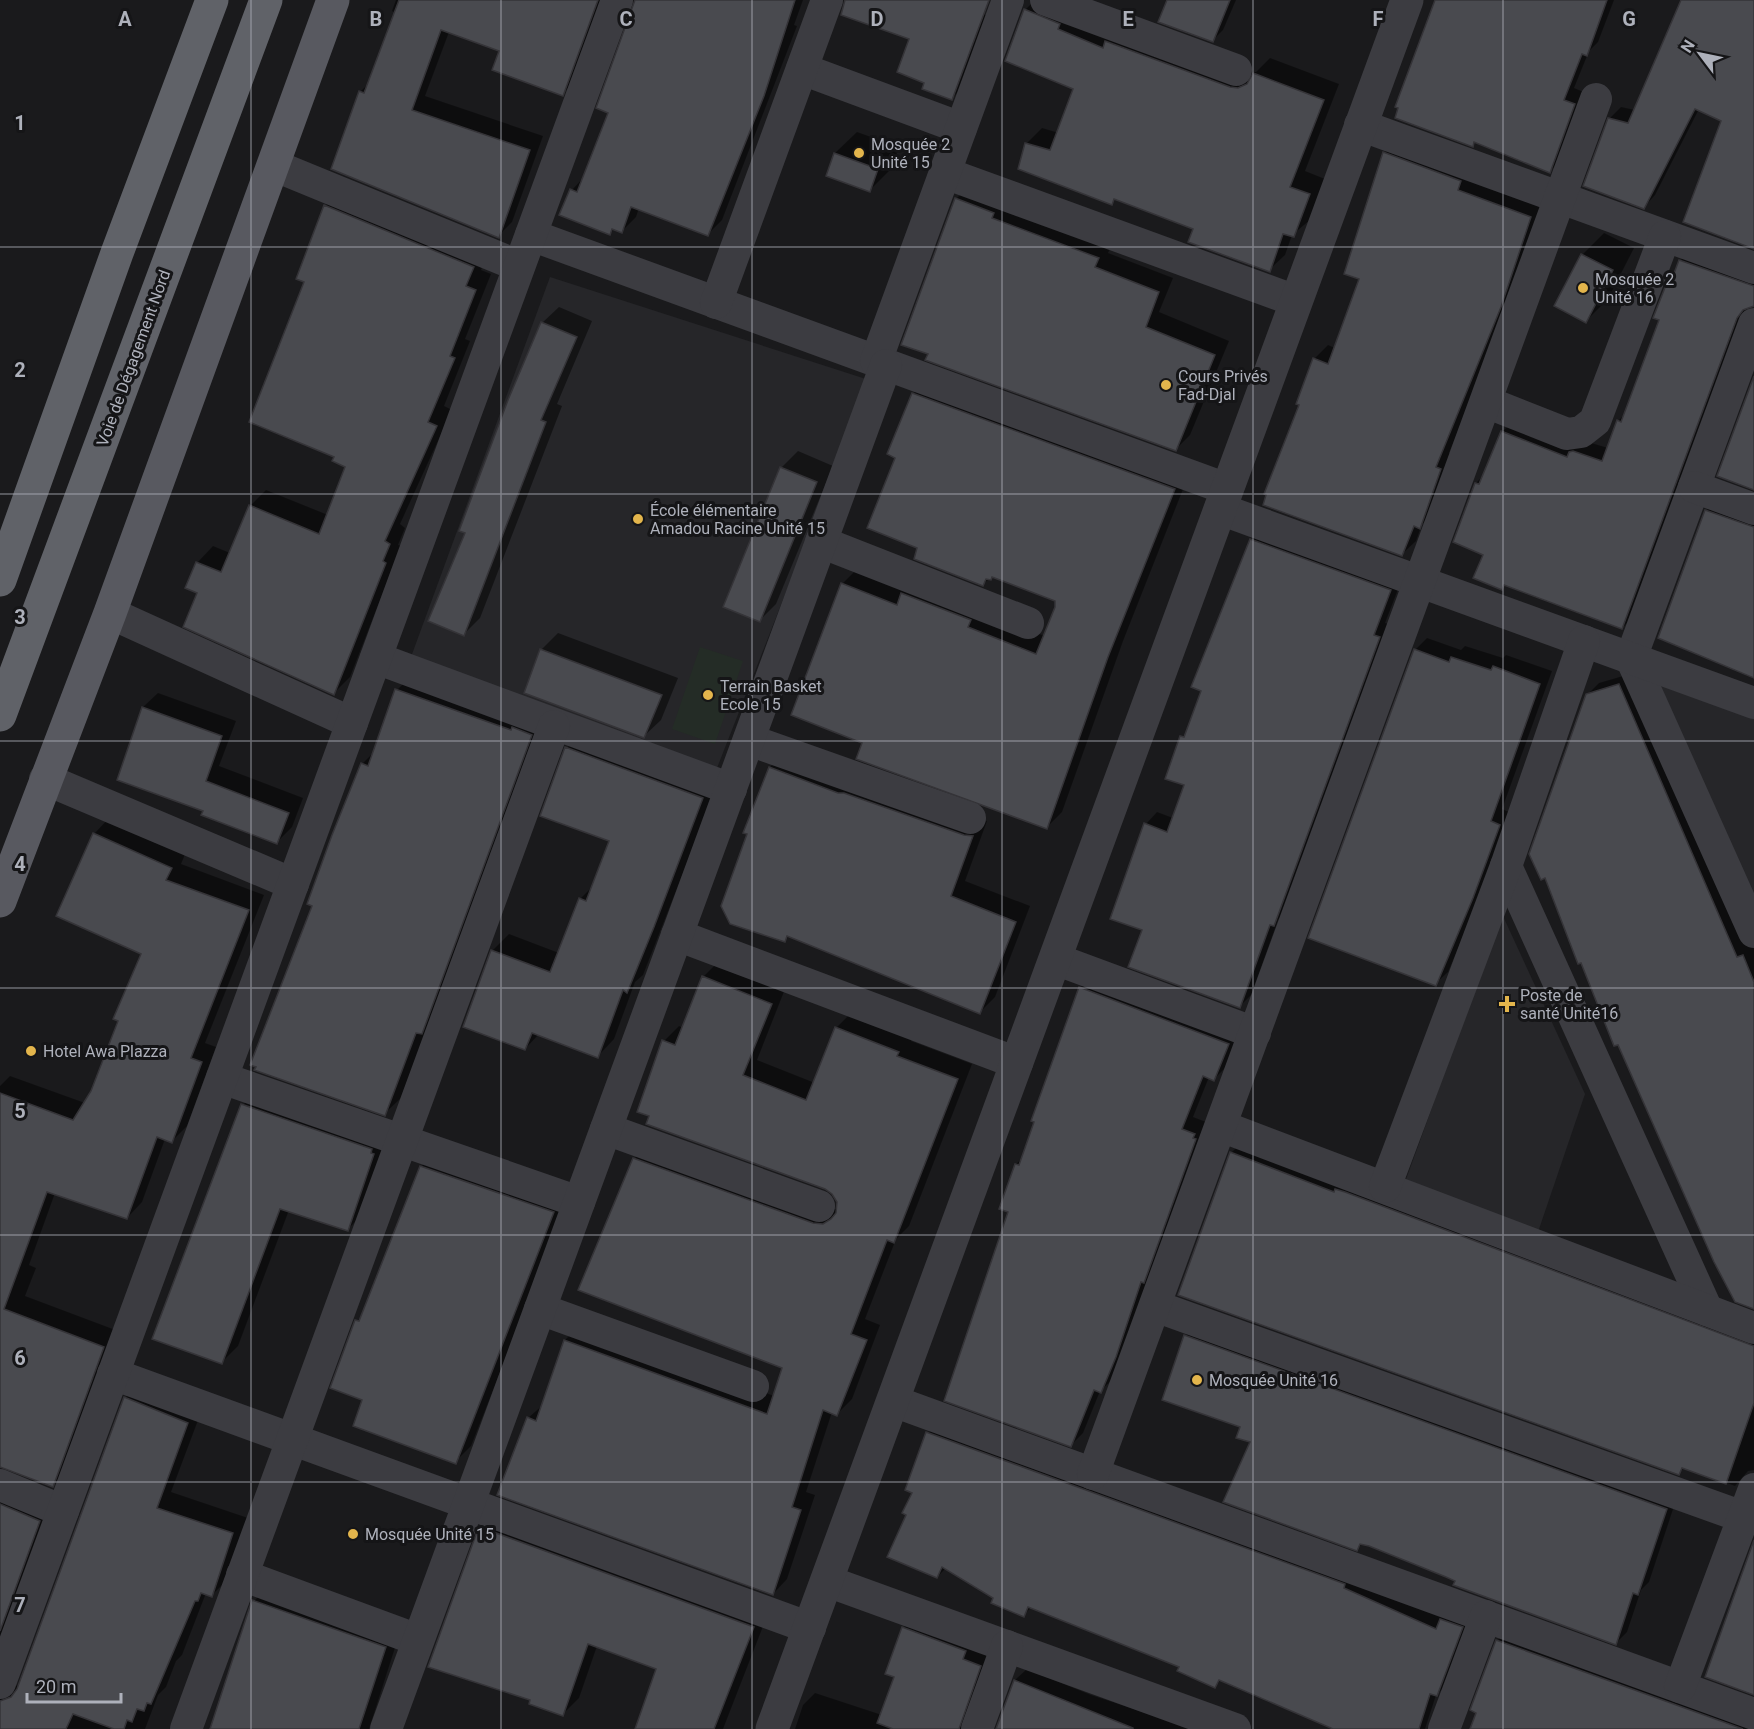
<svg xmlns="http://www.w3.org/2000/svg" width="1754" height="1729" font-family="Roboto,sans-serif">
<rect width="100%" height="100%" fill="#1a1a1c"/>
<g fill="#262629">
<path d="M 550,277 L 869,380 L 717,768 L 411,657 Z"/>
<path d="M 1660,685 L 1754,719 L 1754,897 Z"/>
<path d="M 1502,914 L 1585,1094 L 1538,1232 L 1404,1185 Z"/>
</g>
<path fill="#242c26" d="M 700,647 L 743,661 L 715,744 L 672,729 Z"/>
<g fill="#0007">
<path d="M 396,0 L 606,0 L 576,80 L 562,94 L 501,50 L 449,32 L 425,96 L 543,136 L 512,222 L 498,236 L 360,92 L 370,82 L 396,13 L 392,11 Z"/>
<path d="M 636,0 L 803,0 L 794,25 L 797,26 L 722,220 L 708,234 L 639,208 L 636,217 L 622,231 L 615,228 L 610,234 L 572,190 L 584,177 L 609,112 Z"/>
<path d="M 857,0 L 986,0 L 981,13 L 990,17 L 966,84 L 952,98 L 926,82 L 911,38 Z"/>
<path d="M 1035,0 L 1246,72 L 1256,72 L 1270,58 L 1339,84 L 1305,171 L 1325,179 L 1310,220 L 1292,235 L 1285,255 L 1269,270 L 1195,228 L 1116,199 L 1111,203 L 1026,144 L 1042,128 L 1059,133 L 1075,89 L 1025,10 Z"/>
<path d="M 1169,0 L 1236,0 L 1223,30 L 1212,41 Z"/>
<path d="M 1437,0 L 1614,0 L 1598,42 L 1589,51 L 1574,88 L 1586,93 L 1561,160 L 1549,172 L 1476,141 L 1472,145 Z"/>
<path d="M 1682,0 L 1754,0 L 1754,247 L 1723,120 L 1699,109 L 1655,195 L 1644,207 L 1585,185 L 1610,118 L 1621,107 L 1635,110 Z"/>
<path d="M 857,132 L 899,147 L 892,168 L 870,190 L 835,153 Z"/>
<path d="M 1398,139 L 1544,203 L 1514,292 L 1449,453 L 1454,455 L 1433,513 L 1422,524 L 1416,541 L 1402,554 L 1301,404 L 1314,359 L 1328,345 L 1335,348 L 1361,278 L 1384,153 Z"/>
<path d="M 970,185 L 1112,244 L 1108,253 L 1173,278 L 1159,312 L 1229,341 L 1190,435 L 1176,449 L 956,199 Z"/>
<path d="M 341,190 L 489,251 L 481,270 L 491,274 L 465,339 L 470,341 L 444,406 L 452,410 L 400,524 L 405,528 L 398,545 L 401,546 L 350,677 L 334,693 L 199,592 L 197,563 L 213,546 L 230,553 L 250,506 L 266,490 L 328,515 L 347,466 L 336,456 L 306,281 L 325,206 Z"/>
<path d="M 1604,233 L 1634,248 L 1608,299 L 1586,321 L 1582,255 Z"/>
<path d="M 1692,249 L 1754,270 L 1754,305 L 1748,306 L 1634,616 L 1622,628 L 1506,584 L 1501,588 L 1485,554 L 1476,483 L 1485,474 L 1502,432 L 1514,420 L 1608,448 L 1618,421 L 1625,414 L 1661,319 L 1667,286 L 1674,279 L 1680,261 Z"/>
<path d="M 559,307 L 592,321 L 557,404 L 562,406 L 480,618 L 464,634 L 467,533 L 542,323 Z"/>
<path d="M 928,379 L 1189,474 L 1123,641 L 1062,812 L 1047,827 L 864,742 L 842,584 L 857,569 L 1045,636 L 1057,607 L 1057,600 L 993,576 L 983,584 L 919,548 L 896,457 L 913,394 Z"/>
<path d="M 798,451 L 833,466 L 776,604 L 760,620 L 781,468 Z"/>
<path d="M 1718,499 L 1754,511 L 1754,676 L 1706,511 Z"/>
<path d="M 1263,528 L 1402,579 L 1385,623 L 1391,625 L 1286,912 L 1278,920 L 1251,995 L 1240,1006 L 1144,929 L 1146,824 L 1157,812 L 1173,818 L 1185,784 L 1182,737 L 1189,730 L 1251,540 Z"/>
<path d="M 558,633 L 678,678 L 661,720 L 644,736 L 541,650 Z"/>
<path d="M 1427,638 L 1461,650 L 1465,646 L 1503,658 L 1506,655 L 1552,671 L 1502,809 L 1511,813 L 1485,885 L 1448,972 L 1435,984 L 1415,650 Z"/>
<path d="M 413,674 L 547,719 L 401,1098 L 384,1114 L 314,905 L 362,764 L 375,751 L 397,690 Z"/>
<path d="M 1630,674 L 1749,947 L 1754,945 L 1754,1309 L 1587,695 L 1599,683 Z"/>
<path d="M 158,693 L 236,721 L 219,766 L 303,798 L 292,827 L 277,842 L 204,811 L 143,707 Z"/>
<path d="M 583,731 L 719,781 L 643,975 L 635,982 L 614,1039 L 598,1056 L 539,1034 L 525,1049 L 492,951 L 509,934 L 559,953 L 580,899 L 593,886 L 611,840 L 567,748 Z"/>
<path d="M 786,752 L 987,821 L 965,881 L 1030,906 L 995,997 L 980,1012 L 790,936 L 785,940 L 749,834 L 745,832 L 770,767 Z"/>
<path d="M 109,818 L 186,852 L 181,864 L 264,895 L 205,1043 L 216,1047 L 187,1126 L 172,1141 L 165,1139 L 142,1202 L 127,1218 L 55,1193 L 29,1265 L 36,1268 L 25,1296 L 118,1331 L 68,1470 L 52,1485 L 0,1466 L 0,1086 L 10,1076 L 85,1103 L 92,1091 L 142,953 L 94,834 Z"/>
<path d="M 718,962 L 785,989 L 757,1060 L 815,1083 L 836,1028 L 851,1013 L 913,1037 L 911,1041 L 972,1064 L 909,1226 L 896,1239 L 865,1319 L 880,1325 L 852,1399 L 837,1414 L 832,1412 L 806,1492 L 815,1495 L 787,1579 L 773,1594 L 528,1418 L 544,1404 L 565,1340 L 580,1325 L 774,1396 L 783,1367 L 634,1159 L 649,1144 L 828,1209 L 837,1209 L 838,1202 L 834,1193 L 664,1041 L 679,1026 L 683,1028 L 703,977 Z"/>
<path d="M 1093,976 L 1239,1030 L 1226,1067 L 1214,1079 L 1209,1077 L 1193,1117 L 1206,1122 L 1113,1379 L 1100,1391 L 1083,1433 L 1071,1445 L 1010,1211 L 1016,1164 L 1023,1158 L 1080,988 Z"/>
<path d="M 259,1088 L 388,1133 L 364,1213 L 348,1229 L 289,1210 L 238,1346 L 222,1362 L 243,1105 Z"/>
<path d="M 1242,1142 L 1754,1332 L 1754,1470 L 1748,1471 L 1735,1486 L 1685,1467 L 1679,1473 L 1231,1153 Z"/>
<path d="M 437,1151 L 569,1197 L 471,1446 L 455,1462 L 364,1399 L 357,1321 L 364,1314 L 421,1167 Z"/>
<path d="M 1196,1325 L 1677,1497 L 1649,1582 L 1641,1590 L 1627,1632 L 1616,1643 L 1363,1543 L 1357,1549 L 1252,1442 L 1185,1336 Z"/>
<path d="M 141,1383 L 203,1407 L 171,1492 L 248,1518 L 227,1580 L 212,1595 L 206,1593 L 182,1655 L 176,1661 L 166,1687 L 158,1695 L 145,1729 L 0,1729 L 0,1676 L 9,1685 L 20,1686 L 125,1398 Z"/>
<path d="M 939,1422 L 1473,1616 L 1448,1684 L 1436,1695 L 1425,1729 L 1337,1729 L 1222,1679 L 1215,1686 L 1181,1666 L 1032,1607 L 1023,1615 L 946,1568 L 937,1577 L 908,1514 L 928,1433 Z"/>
<path d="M 0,1479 L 55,1506 L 0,1654 Z"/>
<path d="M 496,1514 L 769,1611 L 723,1729 L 636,1729 L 658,1668 L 597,1646 L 579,1698 L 563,1714 L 532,1699 L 480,1530 Z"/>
<path d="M 269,1586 L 400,1632 L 369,1729 L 211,1729 L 254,1601 Z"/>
<path d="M 915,1617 L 991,1654 L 974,1729 L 795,1729 L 803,1705 L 815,1693 L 882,1715 L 896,1676 L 903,1628 Z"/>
<path d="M 1509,1629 L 1754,1729 L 1471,1729 L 1478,1712 L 1472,1710 L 1498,1640 Z"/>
<path d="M 1027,1669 L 1091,1695 L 1183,1725 L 1206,1729 L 998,1729 L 1015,1680 Z"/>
</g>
<g fill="#494a4f" stroke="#353438" stroke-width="1.5">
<path d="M 399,0 L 598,0 L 563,96 L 492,70 L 499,51 L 441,30 L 412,110 L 530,150 L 499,238 L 331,169 L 359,91 L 364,93 Z"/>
<path d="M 635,0 L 795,0 L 764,96 L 708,236 L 631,207 L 622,233 L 612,229 L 610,235 L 559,215 L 570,189 L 577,192 L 608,113 L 596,108 Z"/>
<path d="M 845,0 L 989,0 L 952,100 L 922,89 L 924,83 L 897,72 L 909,39 L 841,15 Z"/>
<path d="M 1167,0 L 1230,0 L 1213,42 L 1158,22 Z"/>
<path d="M 1435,0 L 1607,0 L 1587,56 L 1582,54 L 1564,100 L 1575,104 L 1550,173 L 1474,142 L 1473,147 L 1395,118 L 1398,108 L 1395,107 Z"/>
<path d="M 1681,0 L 1754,0 L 1754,249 L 1683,222 L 1721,121 L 1695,109 L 1644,209 L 1583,186 L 1608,118 L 1628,123 Z"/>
<path d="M 1024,9 L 1060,24 L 1058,29 L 1103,48 L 1105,41 L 1230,87 L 1238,88 L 1247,84 L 1253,73 L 1324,100 L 1290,187 L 1310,194 L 1294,237 L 1283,234 L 1270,272 L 1188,242 L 1193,229 L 1114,199 L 1112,205 L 1018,169 L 1025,143 L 1050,150 L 1073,89 L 1005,61 Z"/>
<path d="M 1383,152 L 1461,181 L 1458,190 L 1531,217 L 1501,307 L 1436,467 L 1441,469 L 1420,529 L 1414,526 L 1402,556 L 1263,505 L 1266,495 L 1264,494 L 1299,405 L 1296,404 L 1313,358 L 1328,364 L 1359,279 L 1344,274 Z"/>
<path d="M 834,153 L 878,169 L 870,192 L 826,176 Z"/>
<path d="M 955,198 L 994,213 L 992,218 L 1099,258 L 1095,267 L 1159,292 L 1146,327 L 1215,355 L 1176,451 L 925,360 L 928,354 L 901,345 Z"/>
<path d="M 324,205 L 474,267 L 466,286 L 476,290 L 450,356 L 455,358 L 428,422 L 437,426 L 385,541 L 390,544 L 383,561 L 386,563 L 334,695 L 183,627 L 197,593 L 185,588 L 196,562 L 221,572 L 249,505 L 319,534 L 345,467 L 332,461 L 334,457 L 249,422 L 304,282 L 296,279 Z"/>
<path d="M 1581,254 L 1613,270 L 1586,323 L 1554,306 Z"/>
<path d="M 1679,260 L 1754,286 L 1754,306 L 1743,310 L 1737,318 L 1622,629 L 1504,585 L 1502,590 L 1473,578 L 1483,555 L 1453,542 L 1475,483 L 1479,484 L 1501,431 L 1567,457 L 1569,452 L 1573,451 L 1602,461 L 1617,420 L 1621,422 L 1659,320 L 1653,318 L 1666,285 L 1669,287 Z"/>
<path d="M 541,322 L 577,337 L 541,420 L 546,422 L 464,636 L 428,621 L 465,533 L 459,531 L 508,400 Z"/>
<path d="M 1754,376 L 1754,490 L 1717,476 Z"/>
<path d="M 912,393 L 1175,489 L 1108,657 L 1047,829 L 856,759 L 862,743 L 791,715 L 841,583 L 897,605 L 901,593 L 971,620 L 968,627 L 1036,654 L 1055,607 L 1055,601 L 992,577 L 991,580 L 986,579 L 983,586 L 914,559 L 917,548 L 867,528 L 895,458 L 887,454 Z"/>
<path d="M 780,467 L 817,482 L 760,622 L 723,607 Z"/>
<path d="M 1705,510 L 1754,527 L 1754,678 L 1658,638 Z"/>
<path d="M 1250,539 L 1391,590 L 1374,635 L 1380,637 L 1274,926 L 1270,925 L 1240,1008 L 1128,967 L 1142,930 L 1110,919 L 1144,823 L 1167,832 L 1184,785 L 1165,779 L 1180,736 L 1184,737 L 1201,691 L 1191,687 Z"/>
<path d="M 540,649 L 662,695 L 644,738 L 524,693 Z"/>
<path d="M 1414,649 L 1449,662 L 1451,657 L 1491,670 L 1493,666 L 1540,684 L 1491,821 L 1500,825 L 1473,898 L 1436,986 L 1308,938 Z"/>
<path d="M 1619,684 L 1737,957 L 1743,955 L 1754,982 L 1754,1309 L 1735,1302 L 1714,1262 L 1618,1045 L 1614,1046 L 1581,963 L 1578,964 L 1545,878 L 1541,880 L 1529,854 L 1586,694 Z"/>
<path d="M 395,689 L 511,730 L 512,727 L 532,735 L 422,1034 L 416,1033 L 385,1116 L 254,1070 L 256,1067 L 250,1065 L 312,906 L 307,904 L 332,835 L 361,763 L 368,766 Z"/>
<path d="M 142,707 L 222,736 L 206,781 L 289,813 L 277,844 L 201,815 L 203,811 L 117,780 Z"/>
<path d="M 565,747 L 703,798 L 654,927 L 627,993 L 623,990 L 598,1058 L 532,1033 L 525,1050 L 463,1027 L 491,950 L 550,972 L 579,898 L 586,901 L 609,841 L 540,816 Z"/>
<path d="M 769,767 L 838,793 L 844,793 L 964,835 L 973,836 L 951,896 L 1016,922 L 980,1014 L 787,936 L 785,942 L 730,924 L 721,906 L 747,834 L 743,833 Z"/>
<path d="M 93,833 L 172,868 L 166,880 L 249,910 L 191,1058 L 202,1062 L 172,1143 L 157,1137 L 127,1219 L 47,1192 L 4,1309 L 104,1347 L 53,1487 L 0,1467 L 0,1093 L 73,1120 L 91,1091 L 118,1021 L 113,1019 L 141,954 L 56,916 Z"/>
<path d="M 702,976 L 772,1004 L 743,1075 L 806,1100 L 835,1027 L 899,1052 L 897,1056 L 958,1079 L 894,1243 L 887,1240 L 851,1334 L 867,1340 L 837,1416 L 823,1410 L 792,1507 L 801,1510 L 773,1595 L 497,1495 L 527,1417 L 536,1421 L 564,1340 L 767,1414 L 782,1368 L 578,1290 L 633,1158 L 813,1223 L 823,1224 L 831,1219 L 836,1213 L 837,1202 L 832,1194 L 825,1189 L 646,1124 L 649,1116 L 637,1112 L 662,1040 L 675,1045 Z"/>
<path d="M 1079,987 L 1229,1044 L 1214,1081 L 1203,1076 L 1182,1129 L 1195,1134 L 1193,1138 L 1196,1139 L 1144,1283 L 1141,1282 L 1116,1357 L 1101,1393 L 1094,1390 L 1071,1447 L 944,1401 L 1008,1212 L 999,1209 L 1015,1164 L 1019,1165 L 1034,1122 L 1031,1121 Z"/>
<path d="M 241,1104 L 372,1149 L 371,1153 L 374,1154 L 348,1231 L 280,1209 L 222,1364 L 152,1339 Z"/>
<path d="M 1230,1152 L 1334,1192 L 1335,1189 L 1345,1192 L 1754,1346 L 1754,1403 L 1726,1484 L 1682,1468 L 1679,1475 L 1178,1295 Z"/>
<path d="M 420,1166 L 554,1212 L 456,1464 L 353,1426 L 362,1400 L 330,1388 L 355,1320 L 359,1321 Z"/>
<path d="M 1184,1335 L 1667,1509 L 1638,1595 L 1633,1593 L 1616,1645 L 1453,1585 L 1455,1581 L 1446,1577 L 1369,1546 L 1360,1544 L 1357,1551 L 1223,1502 L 1250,1442 L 1236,1438 L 1240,1427 L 1162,1400 Z"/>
<path d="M 124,1397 L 188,1423 L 157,1508 L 233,1533 L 212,1597 L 201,1593 L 198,1601 L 195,1601 L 151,1704 L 147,1703 L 144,1711 L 137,1709 L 132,1722 L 127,1720 L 124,1729 L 114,1729 L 73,1714 L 66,1729 L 0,1729 L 0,1701 L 11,1697 L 17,1689 Z"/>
<path d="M 926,1432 L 1345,1584 L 1344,1588 L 1436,1629 L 1440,1619 L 1463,1627 L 1437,1696 L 1430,1694 L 1419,1729 L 1333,1729 L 1219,1680 L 1215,1688 L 1177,1671 L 1179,1667 L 1028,1607 L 1024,1617 L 991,1603 L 993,1598 L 942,1567 L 937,1578 L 887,1557 L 906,1515 L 902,1513 L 912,1493 L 905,1490 Z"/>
<path d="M 0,1504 L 40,1521 L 0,1631 Z"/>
<path d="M 478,1529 L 484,1531 L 485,1529 L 754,1627 L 714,1729 L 635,1729 L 656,1669 L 588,1644 L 563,1716 L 529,1704 L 530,1700 L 428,1667 Z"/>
<path d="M 1754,1540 L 1754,1695 L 1705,1677 Z"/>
<path d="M 252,1600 L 386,1647 L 359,1729 L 210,1729 Z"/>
<path d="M 902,1627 L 966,1651 L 963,1659 L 981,1666 L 959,1729 L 893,1729 L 877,1723 L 894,1677 L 885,1674 Z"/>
<path d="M 1496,1640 L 1743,1729 L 1470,1729 L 1476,1713 L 1470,1710 Z"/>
<path d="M 1014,1680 L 1133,1728 L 1133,1729 L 996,1729 Z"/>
</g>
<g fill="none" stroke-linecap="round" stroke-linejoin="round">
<g stroke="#3c3c41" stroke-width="32">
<path d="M 1046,0 L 1236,70"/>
<path d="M 802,69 L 961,128"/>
<path d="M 1360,125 L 1754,268"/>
<path d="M 273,165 L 519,266"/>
<path d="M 945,173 L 1296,301"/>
<path d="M 531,235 L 1227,489"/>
<path d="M 716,303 L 827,0"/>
<path d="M 1754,324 L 1631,658 L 1754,932"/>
<path d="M 876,361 L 1008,0"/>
<path d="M 1486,402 L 1567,434 L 1581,432 L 1595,421 L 1665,236"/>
<path d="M 1694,487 L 1754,509"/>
<path d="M 1220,509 L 1754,703"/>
<path d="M 821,542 L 1028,623"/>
<path d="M 110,613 L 352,723"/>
<path d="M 376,658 L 731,789"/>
<path d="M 749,740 L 970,818"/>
<path d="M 45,779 L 293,884"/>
<path d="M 1506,866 L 1707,1310"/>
<path d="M 677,935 L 1017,1063"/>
<path d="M 1055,959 L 1255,1033"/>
<path d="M 222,1078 L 579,1202"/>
<path d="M 1221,1126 L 1754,1328"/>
<path d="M 606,1129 L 819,1206"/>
<path d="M 1385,1187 L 1506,866 L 1584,641"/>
<path d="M 1155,1306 L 1743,1517"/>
<path d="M 540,1309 L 753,1386"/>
<path d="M 113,1374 L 810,1628"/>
<path d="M 893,1401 L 1754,1714"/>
<path d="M 1093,1474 L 1596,99"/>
<path d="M 0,1485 L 63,1511"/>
<path d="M 242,1575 L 418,1640"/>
<path d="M 827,1581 L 1235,1729"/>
<path d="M 0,1683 L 617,0"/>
<path d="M 1680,1687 L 1754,1489"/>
<path d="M 186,1729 L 554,726"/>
<path d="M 386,1729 L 886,365"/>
<path d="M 977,1729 L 1007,1646"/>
<path d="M 1444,1729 L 1486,1616"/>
</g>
<path stroke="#3c3c41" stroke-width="33" d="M 772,1729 L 1407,0"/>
<path stroke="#585960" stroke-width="33" d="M 0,901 L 110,613 L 333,0"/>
<g stroke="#606268" stroke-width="33">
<path d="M 0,580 L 117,253 L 212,0"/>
<path d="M 0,715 L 266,0"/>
</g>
</g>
<path fill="none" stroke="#aeb1bb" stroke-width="1.5" stroke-opacity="0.55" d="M 251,0 L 251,1729M 501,0 L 501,1729M 752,0 L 752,1729M 1002,0 L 1002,1729M 1253,0 L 1253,1729M 1503,0 L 1503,1729M 0,247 L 1754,247M 0,494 L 1754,494M 0,741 L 1754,741M 0,988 L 1754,988M 0,1235 L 1754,1235M 0,1482 L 1754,1482"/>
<g fill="#e3b54c" stroke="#151517" stroke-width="2">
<circle cx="859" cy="153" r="6"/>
<circle cx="1583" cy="288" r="6"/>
<circle cx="1166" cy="385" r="6"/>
<circle cx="638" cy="519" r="6"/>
<circle cx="708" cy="695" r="6"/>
<path d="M1504 995h6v6h6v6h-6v6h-6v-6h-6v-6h6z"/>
<circle cx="31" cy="1051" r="6"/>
<circle cx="1197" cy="1380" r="6"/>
<circle cx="353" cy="1534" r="6"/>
</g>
<g text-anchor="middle" stroke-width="6" stroke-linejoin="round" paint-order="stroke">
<g font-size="16" fill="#aeb1bb" stroke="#151517" text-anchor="start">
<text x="871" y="150">Mosquée 2<tspan x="871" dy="18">Unité 15</tspan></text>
<text x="1595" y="285">Mosquée 2<tspan x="1595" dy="18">Unité 16</tspan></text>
<text x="1178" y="382">Cours Privés<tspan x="1178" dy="18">Fad-Djal</tspan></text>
<text x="650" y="516">École élémentaire<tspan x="650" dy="18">Amadou Racine Unité 15</tspan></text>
<text x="720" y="692">Terrain Basket<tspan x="720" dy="18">Ecole 15</tspan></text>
<text x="1520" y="1001">Poste de<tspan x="1520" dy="18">santé Unité16</tspan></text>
<text x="43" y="1057">Hotel Awa Plazza</text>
<text x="1209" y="1386">Mosquée Unité 16</text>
<text x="365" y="1540">Mosquée Unité 15</text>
</g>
<g font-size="16" fill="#aeb1bb" stroke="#151517">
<text transform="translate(133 358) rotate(-70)" y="6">Voie de Dégagement Nord</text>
</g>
</g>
<g font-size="20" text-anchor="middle" font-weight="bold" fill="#aeb1bb" stroke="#151517" stroke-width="6" stroke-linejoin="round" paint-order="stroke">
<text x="125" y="26">A</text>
<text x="376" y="26">B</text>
<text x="626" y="26">C</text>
<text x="877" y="26">D</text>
<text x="1128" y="26">E</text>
<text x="1378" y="26">F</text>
<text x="1629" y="26">G</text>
<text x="20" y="130">1</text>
<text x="20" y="377">2</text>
<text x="20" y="624">3</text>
<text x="20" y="871">4</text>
<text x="20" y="1118">5</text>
<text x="20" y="1365">6</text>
<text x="20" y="1612">7</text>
</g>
<g transform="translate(1700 54) rotate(302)" stroke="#151517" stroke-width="4.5" paint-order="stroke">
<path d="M0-4.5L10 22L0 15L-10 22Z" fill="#aeb1bb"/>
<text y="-9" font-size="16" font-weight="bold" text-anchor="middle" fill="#aeb1bb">N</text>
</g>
<path d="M27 1693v9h94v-9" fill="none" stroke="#aeb1bb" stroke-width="3"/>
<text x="36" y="1693" font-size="18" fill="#aeb1bb" stroke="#151517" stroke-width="4.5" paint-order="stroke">20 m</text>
</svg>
